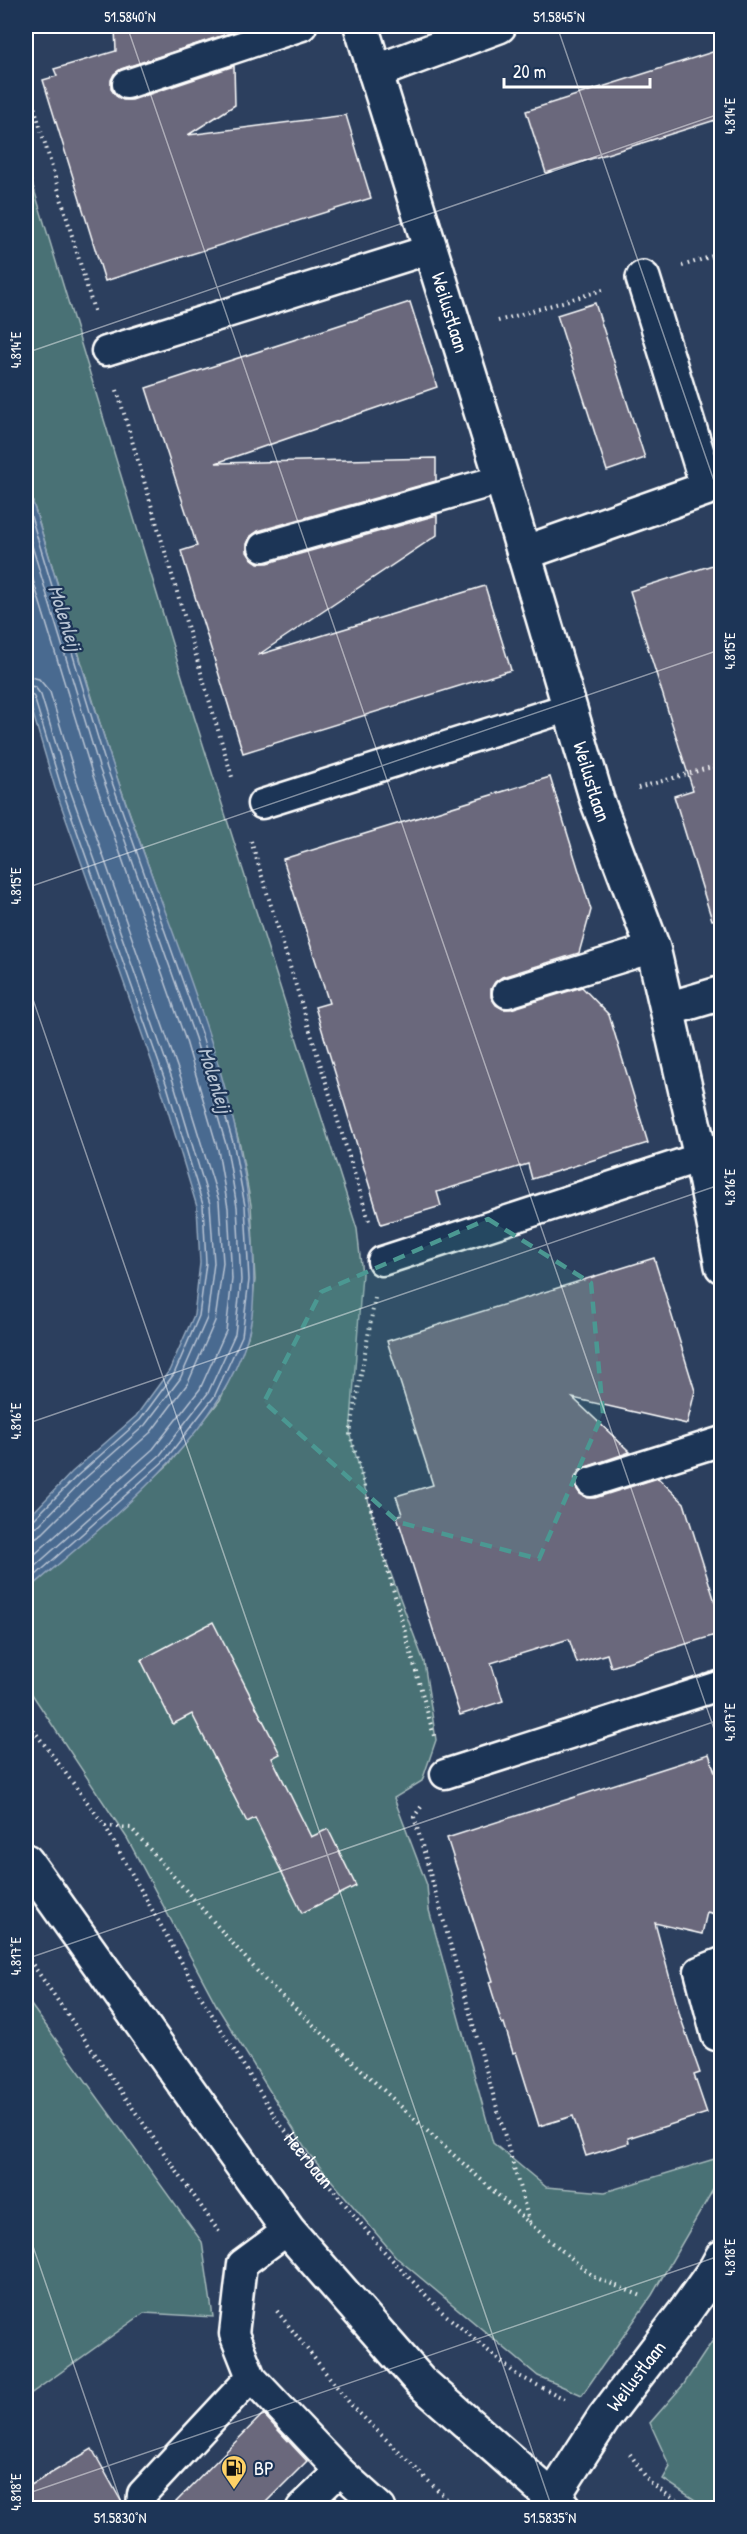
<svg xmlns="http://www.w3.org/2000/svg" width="747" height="2534" font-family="'Patrick Hand',sans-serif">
<rect width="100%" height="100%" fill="#2c3f5e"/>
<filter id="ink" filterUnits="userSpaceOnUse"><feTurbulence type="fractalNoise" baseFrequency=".0167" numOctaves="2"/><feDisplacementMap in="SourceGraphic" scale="12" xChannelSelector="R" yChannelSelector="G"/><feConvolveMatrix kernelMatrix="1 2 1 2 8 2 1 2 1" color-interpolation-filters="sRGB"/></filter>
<g filter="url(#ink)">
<g fill="#487175" stroke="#a4b8ba" stroke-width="1.5">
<path d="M 26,163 L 194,716 L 357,1229 L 362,1274 L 350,1435 L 383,1553 L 424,1662 L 436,1740 L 422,1781 L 394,1798 L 427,1885 L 429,1910 L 493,2143 L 546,2187 L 605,2192 L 721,2157 L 721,2176 L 652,2295 L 582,2395 L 538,2376 L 397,2258 L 309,2154 L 218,2008 L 127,1838 L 26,1685 L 26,1592 L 169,1464 L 220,1400 L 248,1337 L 255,1280 L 251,1205 L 240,1145 L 208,1034 L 113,766 L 26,480 Z"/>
<path d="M 26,1998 L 202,2242 L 213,2317 L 144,2313 L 26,2397 Z"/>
<path d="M 721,2328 L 721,2508 L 707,2508 L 663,2479 L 670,2467 L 650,2423 L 684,2384 Z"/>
</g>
<path fill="#4a6a90" stroke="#92a6bc" stroke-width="1.5" d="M 26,480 C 55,575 82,670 113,765 C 163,921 243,1080 253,1246 C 254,1274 256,1311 247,1339 C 215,1442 105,1523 26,1592 L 26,1520 L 72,1472 L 136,1416 L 169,1371 L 194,1315 L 200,1263 L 197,1207 L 161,1088 L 55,788 L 26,690 Z"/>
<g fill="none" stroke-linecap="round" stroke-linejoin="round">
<g stroke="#b7c3d3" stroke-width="1.5">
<path d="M 26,500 L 107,768 L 202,1036 L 234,1146 L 245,1206 L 249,1280 L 242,1336 L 214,1397 L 165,1460 L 26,1584"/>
<path d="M 26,526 L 100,770 L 195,1038 L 227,1148 L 237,1207 L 241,1280 L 235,1334 L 208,1393 L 160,1455 L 26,1574"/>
<path d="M 26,557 L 92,773 L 186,1041 L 218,1150 L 228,1208 L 232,1279 L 226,1331 L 200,1389 L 153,1449 L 26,1562"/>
<path d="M 26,676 L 39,679 L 50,692 L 77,781 L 182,1081 L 219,1201 L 223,1263 L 215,1321 L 188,1383 L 151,1432 L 88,1488 L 43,1533 L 35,1538 L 26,1540"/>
<path d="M 26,685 L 35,687 L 41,695 L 68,784 L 174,1084 L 210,1204 L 214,1263 L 207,1318 L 180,1379 L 145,1425 L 82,1481 L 37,1527 L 26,1531"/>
<path d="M 26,693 L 31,694 L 34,697 L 61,786 L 167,1086 L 203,1205 L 206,1263 L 199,1316 L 174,1374 L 140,1420 L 77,1476 L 32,1521 L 26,1523"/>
</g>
</g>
<g fill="#6a687c" stroke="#fff" stroke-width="1.5">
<path d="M 180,26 L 233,26 L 233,32 L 121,69 L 114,74 L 111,80 L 111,89 L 116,96 L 123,100 L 132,100 L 234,66 L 235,105 L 188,135 L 346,115 L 371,198 L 105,281 L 43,80 L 57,76 L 54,69 L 116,51 L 115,28 L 180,28 Z"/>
<path d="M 722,49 L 722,118 L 546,173 L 526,111 Z"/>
<path d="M 410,302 L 437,387 L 216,463 L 436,458 L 436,481 L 258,531 L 251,536 L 247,544 L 247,552 L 251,558 L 258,563 L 268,563 L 437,515 L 437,535 L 258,655 L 485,586 L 511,670 L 243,753 L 181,551 L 197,546 L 146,388 Z"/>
<path d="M 595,303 L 645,458 L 607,471 L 557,315 Z"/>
<path d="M 722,562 L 722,919 L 712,920 L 674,796 L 693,790 L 630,591 Z"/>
<path d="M 550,777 L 591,910 L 579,953 L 502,977 L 495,982 L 491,989 L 491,997 L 496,1005 L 503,1009 L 511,1009 L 582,987 L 609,1015 L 648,1143 L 532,1179 L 528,1164 L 437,1192 L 441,1206 L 381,1224 L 315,1007 L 329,1003 L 283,859 Z"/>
<path d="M 654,1258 L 695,1391 L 687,1424 L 573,1398 L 630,1452 L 586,1467 L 579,1471 L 575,1478 L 575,1486 L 580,1494 L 587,1498 L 595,1498 L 658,1478 L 684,1503 L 722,1624 L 722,1633 L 611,1667 L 607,1654 L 577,1663 L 569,1639 L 491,1663 L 503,1701 L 460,1715 L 397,1516 L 402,1514 L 396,1496 L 433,1485 L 387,1341 Z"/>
<path d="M 213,1622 L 280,1754 L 272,1758 L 311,1837 L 328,1829 L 356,1886 L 302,1913 L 255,1818 L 247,1822 L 192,1714 L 173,1724 L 141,1660 Z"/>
<path d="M 709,1754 L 722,1793 L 722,1916 L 707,1912 L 702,1934 L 655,1923 L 680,2016 L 700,2073 L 694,2075 L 707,2113 L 628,2138 L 629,2143 L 586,2156 L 573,2116 L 539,2126 L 516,2052 L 513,2053 L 504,2023 L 502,2024 L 489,1982 L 493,1981 L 447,1838 Z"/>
<path d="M 263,2414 L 307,2461 L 260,2508 L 170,2508 Z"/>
<path d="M 92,2449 L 125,2508 L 26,2508 L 26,2488 Z"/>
</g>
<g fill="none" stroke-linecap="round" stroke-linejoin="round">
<defs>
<g id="service">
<path d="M 127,84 L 302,26"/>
<path d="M 106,351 L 431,249"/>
<path d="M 263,547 L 502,479"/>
<path d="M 262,804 L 570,707"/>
<path d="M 507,993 L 653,948"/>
<path d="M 382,1261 L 701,1157"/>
<path d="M 591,1482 L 722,1441"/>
<path d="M 445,1774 L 722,1685"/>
<path d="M 716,2036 L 699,1971 L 722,1962"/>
<path d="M 288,2230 L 242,2264 L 234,2334 L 251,2377 L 340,2471 L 381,2508"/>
<path d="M 141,2508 L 142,2494 L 251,2377"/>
<path d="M 301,2508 L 340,2471"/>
</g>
<g id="minor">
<path id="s2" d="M 361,26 L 502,479 L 597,800 L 653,948 L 701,1157 L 722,1266"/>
<path d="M 375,72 L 499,26"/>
<path d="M 524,553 L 708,488 L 643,278"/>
<path d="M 668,1009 L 722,993"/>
<path id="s3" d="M 553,2497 L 604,2418 L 684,2313 L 716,2268 L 722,2257"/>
</g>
<path id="tertiary" d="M 26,1861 L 288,2230 L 421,2382 L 564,2508"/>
</defs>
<use href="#service" stroke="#fff" stroke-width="33"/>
<use href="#minor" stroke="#fff" stroke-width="38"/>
<use href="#tertiary" stroke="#fff" stroke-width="38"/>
<g stroke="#fff" stroke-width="4" stroke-dasharray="1.5 4.5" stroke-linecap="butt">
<path d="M 26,79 L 95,314"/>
<path d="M 682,266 L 722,253"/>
<path d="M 498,321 L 603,290"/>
<path d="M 117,390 L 232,777"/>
<path d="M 638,788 L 722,764"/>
<path d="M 251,841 L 370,1224"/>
<path d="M 375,1298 L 350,1434 L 434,1736"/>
<path id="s1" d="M 26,1720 L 105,1826 L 200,1995 L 279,2123 L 379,2246 L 441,2311 L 517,2375 L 567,2400"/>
<path d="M 421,1807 L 414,1817 L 530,2224"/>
<path d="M 105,1826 L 131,1828 L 265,1980 L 436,2139 L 530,2224 L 594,2277 L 644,2297"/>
<path d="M 26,1955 L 219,2232"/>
<path d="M 277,2311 L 352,2406 L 456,2508"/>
<path d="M 630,2454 L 650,2483 L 687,2508"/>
</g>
<use href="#service" stroke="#1d3557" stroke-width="28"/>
<use href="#minor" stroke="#1d3557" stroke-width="33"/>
<use href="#tertiary" stroke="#1d3557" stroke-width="33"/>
</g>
</g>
<path fill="#4b9892" fill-opacity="0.2" stroke="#4b9892" stroke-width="4.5" stroke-dasharray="12 8" stroke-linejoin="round" d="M 488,1219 L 591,1283 L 603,1413 L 539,1559 L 398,1522 L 264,1402 L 321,1292 Z"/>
<path fill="none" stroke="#fff" stroke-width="1.5" stroke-opacity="0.45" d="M 127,26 L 722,1752M 557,26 L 722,504M 26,353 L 722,113M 26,888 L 722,649M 26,979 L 552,2508M 26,1424 L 722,1184M 26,1959 L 722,1719M 26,2226 L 123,2508M 26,2494 L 722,2255"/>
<defs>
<symbol id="fuel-pin" viewBox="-11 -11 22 30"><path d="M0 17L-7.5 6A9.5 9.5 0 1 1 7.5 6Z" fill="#ffd166" stroke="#1d3557"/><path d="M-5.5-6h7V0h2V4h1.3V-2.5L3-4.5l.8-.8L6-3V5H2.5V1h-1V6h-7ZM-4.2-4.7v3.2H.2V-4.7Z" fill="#111"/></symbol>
</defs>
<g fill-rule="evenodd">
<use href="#fuel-pin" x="219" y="2453" width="30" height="40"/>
</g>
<g text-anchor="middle" stroke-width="4.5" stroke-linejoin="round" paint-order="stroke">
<g font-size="20" fill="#fff" stroke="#1d3557">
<text dy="7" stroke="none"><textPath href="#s2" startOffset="300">Weilustlaan</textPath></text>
<text dy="7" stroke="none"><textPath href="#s2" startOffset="790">Weilustlaan</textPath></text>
<text dy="7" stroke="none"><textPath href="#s1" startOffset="524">Heerbaan</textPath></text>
<text dy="7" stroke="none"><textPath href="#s3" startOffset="147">Weilustlaan</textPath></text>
</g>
<g font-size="20" fill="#fff" stroke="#1d3557" text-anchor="start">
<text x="254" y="2475">BP</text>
</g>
<g font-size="21" font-style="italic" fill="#b7c3d3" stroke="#1d3557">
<text transform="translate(65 618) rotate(72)" y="7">Molenleij</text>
<text transform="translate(215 1080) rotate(72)" y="7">Molenleij</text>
</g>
</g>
<rect width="747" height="2534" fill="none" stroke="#1d3557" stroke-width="66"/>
<path d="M504 78v9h146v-9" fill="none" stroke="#ffffff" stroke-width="3"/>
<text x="513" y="78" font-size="18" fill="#ffffff" stroke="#1d3557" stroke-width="4.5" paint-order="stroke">20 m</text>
<rect x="33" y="33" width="681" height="2468" fill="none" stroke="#fff" stroke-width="2"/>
<g font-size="15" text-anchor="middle" fill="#fff">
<text x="130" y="22">51.5840°N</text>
<text x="559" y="22">51.5845°N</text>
<text transform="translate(730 116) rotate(-90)" y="5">4.814°E</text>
<text transform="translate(16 350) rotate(-90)" y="5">4.814°E</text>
<text transform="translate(730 651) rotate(-90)" y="5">4.815°E</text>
<text transform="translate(16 886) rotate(-90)" y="5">4.815°E</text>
<text transform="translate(730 1187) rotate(-90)" y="5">4.816°E</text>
<text transform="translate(16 1421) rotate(-90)" y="5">4.816°E</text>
<text transform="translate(730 1722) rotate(-90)" y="5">4.817°E</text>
<text transform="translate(16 1956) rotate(-90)" y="5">4.817°E</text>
<text transform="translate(730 2257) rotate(-90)" y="5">4.818°E</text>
<text transform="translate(16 2492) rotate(-90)" y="5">4.818°E</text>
<text x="120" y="2523">51.5830°N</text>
<text x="550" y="2523">51.5835°N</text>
</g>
</svg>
